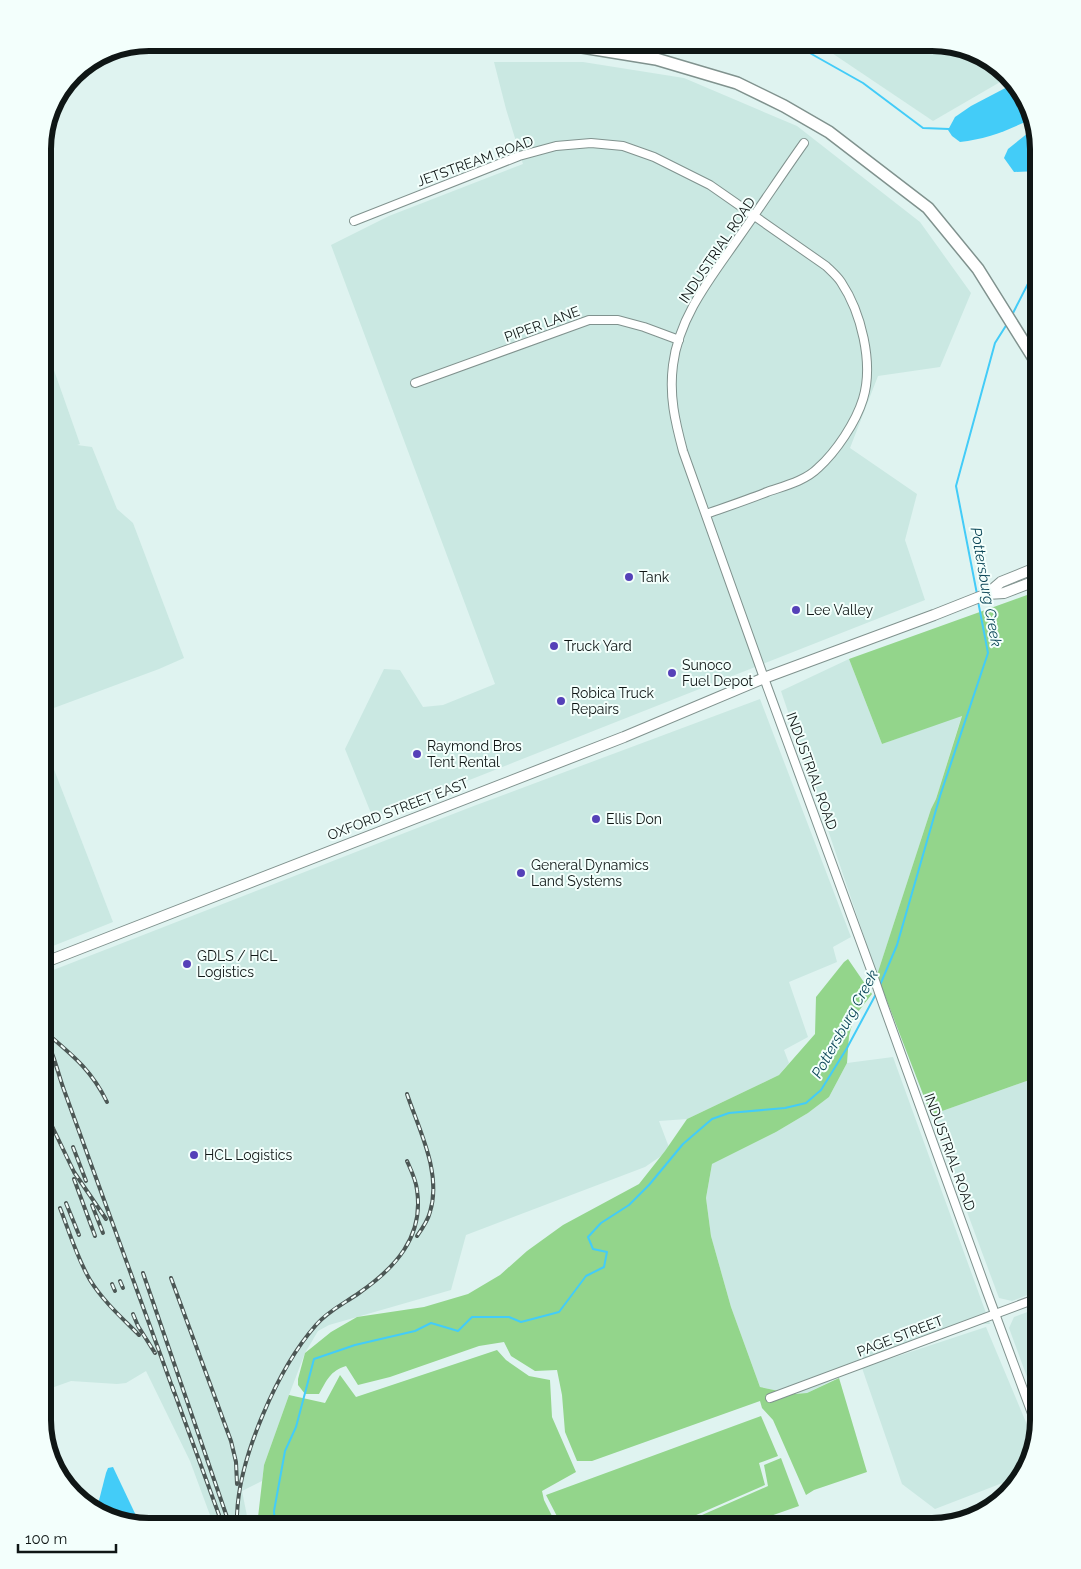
<svg xmlns="http://www.w3.org/2000/svg" width="1081" height="1569" font-family="Raleway,sans-serif">
<rect width="100%" height="100%" fill="#dff3f0"/>
<g fill="#cae8e2">
<path d="M 817,43 L 939,43 L 985,57 L 1007,78 L 933,121 Z"/>
<path d="M 494,62 L 583,62 L 684,78 L 797,126 L 920,222 L 971,293 L 940,367 L 878,376 L 850,448 L 917,494 L 905,540 L 925,600 L 373,818 L 345,749 L 384,669 L 400,670 L 423,707 L 443,705 L 495,684 L 331,245 L 389,216 L 523,164 L 506,109 Z"/>
<path d="M 43,339 L 80,444 L 77,445 L 92,447 L 117,509 L 133,523 L 184,658 L 159,669 L 43,712 Z"/>
<path d="M 849,659 L 882,744 L 962,715 L 936,799 L 931,809 L 877,975 L 781,691 Z"/>
<path d="M 760,699 L 851,937 L 833,947 L 837,962 L 789,982 L 808,1037 L 784,1050 L 789,1063 L 779,1075 L 687,1119 L 659,1121 L 670,1150 L 645,1167 L 466,1235 L 451,1290 L 357,1317 L 329,1325 L 318,1331 L 305,1353 L 289,1395 L 264,1465 L 262,1481 L 242,1491 L 249,1526 L 214,1526 L 190,1461 L 146,1371 L 126,1383 L 117,1384 L 71,1381 L 43,1391 L 43,974 L 471,807 Z"/>
<path d="M 43,741 L 113,922 L 43,950 Z"/>
<path d="M 893,1057 L 990,1324 L 981,1324 L 886,1360 L 986,1327 L 1033,1439 L 1023,1475 L 935,1509 L 902,1484 L 862,1368 L 841,1376 L 807,1393 L 788,1393 L 760,1387 L 731,1307 L 711,1236 L 706,1198 L 712,1164 L 776,1132 L 808,1113 L 829,1097 L 847,1063 Z"/>
<path d="M 1038,1077 L 1038,1291 L 1012,1301 L 999,1298 L 931,1115 Z"/>
<path d="M 1038,1308 L 1038,1407 L 1009,1328 L 1014,1317 Z"/>
</g>
<g fill="#93d58b">
<path d="M 1038,591 L 1038,1077 L 931,1115 L 877,975 L 931,809 L 936,799 L 962,716 L 882,744 L 849,659 Z"/>
<path d="M 848,959 L 872,994 L 854,1017 L 849,1036 L 847,1063 L 829,1097 L 808,1113 L 776,1132 L 712,1164 L 706,1198 L 711,1236 L 731,1307 L 760,1387 L 793,1394 L 807,1393 L 839,1378 L 867,1472 L 814,1490 L 806,1495 L 773,1420 L 762,1408 L 760,1401 L 592,1461 L 577,1461 L 565,1432 L 562,1395 L 557,1370 L 535,1371 L 511,1356 L 504,1342 L 479,1346 L 390,1377 L 358,1385 L 346,1366 C 330,1371 327,1380 319,1394 L 305,1394 L 298,1385 L 298,1379 L 305,1353 L 331,1332 L 357,1317 L 424,1307 L 468,1294 L 500,1275 L 527,1251 L 563,1225 L 639,1184 L 665,1151 L 687,1119 L 779,1075 L 815,1034 L 816,997 L 844,962 Z"/>
<path d="M 497,1350 L 506,1360 L 529,1376 L 550,1380 L 552,1417 L 576,1472 L 542,1491 L 544,1500 L 557,1526 L 257,1526 L 264,1465 L 289,1395 L 325,1403 L 340,1375 L 356,1397 Z"/>
<path d="M 761,1416 L 778,1456 L 759,1463 L 765,1485 L 671,1526 L 562,1526 L 546,1495 Z"/>
<path d="M 781,1458 L 799,1506 L 742,1526 L 677,1526 L 768,1486 L 764,1465 Z"/>
</g>
<g fill="#43ccf8">
<path d="M 1013,84 L 1024,96 L 1031,119 C 1007,131 986,139 960,142 L 952,136 L 948,130 L 955,117 L 971,106 Z"/>
<path d="M 1033,129 L 1038,149 L 1038,171 L 1014,172 L 1004,158 L 1008,149 Z"/>
<path d="M 113,1467 L 140,1524 L 140,1526 L 96,1512 L 106,1473 L 108,1468 Z"/>
</g>
<g fill="none" stroke-linecap="round" stroke-linejoin="round">
<g stroke="#43ccf8" stroke-width="2">
<path d="M 792,43 L 863,83 L 923,128 L 949,129"/>
<path d="M 1012,315 L 1038,264"/>
<path d="M 977,594 L 956,486 L 995,343 L 1007,324"/>
<path d="M 880,985 L 897,945 L 940,796 L 988,653 L 978,601"/>
<path d="M 275,1526 L 274,1511 L 285,1451 L 296,1427 L 314,1359 L 355,1345 L 415,1331 L 431,1323 L 458,1331 L 472,1317 L 509,1317 L 521,1322 L 559,1312 L 586,1276 L 604,1267 L 607,1252 L 593,1249 L 588,1237 L 601,1223 L 629,1205 L 649,1185 L 683,1144 L 712,1119 L 729,1113 L 785,1108 L 806,1103 L 821,1090 L 847,1048 L 876,994"/>
</g>
<defs>
<g id="minor">
<path d="M 804,143 C 782,174 761,206 739,237 C 712,276 679,316 673,365 C 669,396 675,421 683,451 L 764,678 L 874,978 L 883,1004 L 987,1292 L 1037,1427"/>
<path d="M 354,221 L 519,156 L 556,146 L 591,143 L 623,146 L 654,157 L 710,185 L 826,266 C 831,271 837,276 841,282 C 861,312 874,363 863,399 C 856,422 836,452 818,468 C 805,481 784,486 767,492 C 747,500 726,507 706,514"/>
<path d="M 415,383 L 589,320 L 618,320 L 644,327 L 679,340"/>
<path d="M 770,1398 L 1038,1298"/>
</g>
<g id="major">
<path d="M 987,594 L 1004,593 L 1038,580"/>
<path d="M 43,963 L 624,737 L 764,678 L 934,615 L 987,594 L 1001,582 L 1038,567"/>
</g>
<g id="highway">
<path d="M 533,43 L 576,46 L 656,59 L 737,83 L 784,106 L 829,132 L 928,208 L 978,269 L 1038,365"/>
<path d="M 1037,580 L 1038,580"/>
</g>
</defs>
<use href="#minor" stroke="#80928e" stroke-width="10"/>
<use href="#major" stroke="#80928e" stroke-width="12"/>
<use href="#highway" stroke="#80928e" stroke-width="14"/>
<use href="#minor" stroke="#fff" stroke-width="8"/>
<use href="#major" stroke="#fff" stroke-width="10"/>
<use href="#highway" stroke="#fff" stroke-width="11"/>
<defs>
<g id="rail">
<path d="M 44,1031 C 71,1054 91,1069 107,1102"/>
<path d="M 43,1036 C 54,1052 57,1071 64,1090 L 174,1392"/>
<path d="M 407,1094 C 419,1130 442,1173 430,1212 C 428,1220 422,1229 417,1236"/>
<path d="M 51,1124 L 74,1172 L 106,1219"/>
<path d="M 73,1147 L 86,1181"/>
<path d="M 74,1179 L 95,1236"/>
<path d="M 66,1203 L 79,1235"/>
<path d="M 92,1205 L 103,1233"/>
<path d="M 60,1208 C 69,1231 77,1258 90,1280 C 103,1301 122,1318 139,1335"/>
<path d="M 143,1273 L 230,1526"/>
<path d="M 171,1278 L 231,1441 L 236,1462 L 237,1484"/>
<path d="M 120,1281 L 123,1288"/>
<path d="M 112,1284 L 115,1291"/>
<path d="M 133,1314 L 138,1326 L 155,1353"/>
<path d="M 172,1386 L 219,1515"/>
<path d="M 237,1515 C 239,1457 278,1368 316,1325 C 328,1311 345,1303 359,1293 C 395,1268 424,1237 417,1190 C 416,1180 411,1170 407,1161"/>
</g>
</defs>
<use href="#rail" stroke="#4c5755" stroke-width="4"/>
<use href="#rail" stroke="#f3fffc" stroke-width="2" stroke-dasharray="5.5" stroke-linecap="butt"/>
</g>
<g fill="#5541b8" stroke="#f3fffc" stroke-width="2">
<circle cx="629" cy="577" r="5"/>
<circle cx="796" cy="610" r="5"/>
<circle cx="554" cy="646" r="5"/>
<circle cx="672" cy="673" r="5"/>
<circle cx="561" cy="701" r="5"/>
<circle cx="417" cy="754" r="5"/>
<circle cx="596" cy="819" r="5"/>
<circle cx="521" cy="873" r="5"/>
<circle cx="187" cy="964" r="5"/>
<circle cx="194" cy="1155" r="5"/>
</g>
<g text-anchor="middle" stroke-width="4" stroke-linejoin="round" paint-order="stroke">
<g font-size="14" fill="#0f1615" stroke="#f3fffc">
<text transform="translate(475 161) rotate(-20)" y="5">JETSTREAM ROAD</text>
<text transform="translate(717 250) rotate(-56)" y="5">INDUSTRIAL ROAD</text>
<text transform="translate(542 324) rotate(-20)" y="5">PIPER LANE</text>
<text transform="translate(812 771) rotate(70)" y="5">INDUSTRIAL ROAD</text>
<text transform="translate(398 809) rotate(-21)" y="5">OXFORD STREET EAST</text>
<text transform="translate(950 1152) rotate(70)" y="5">INDUSTRIAL ROAD</text>
<text transform="translate(900 1336) rotate(-21)" y="5">PAGE STREET</text>
</g>
<g font-size="14" fill="#0f1615" stroke="#f3fffc" text-anchor="start">
<text x="639" y="582">Tank</text>
<text x="806" y="615">Lee Valley</text>
<text x="564" y="651">Truck Yard</text>
<text x="682" y="670">Sunoco<tspan x="682" dy="16">Fuel Depot</tspan></text>
<text x="571" y="698">Robica Truck<tspan x="571" dy="16">Repairs</tspan></text>
<text x="427" y="751">Raymond Bros<tspan x="427" dy="16">Tent Rental</tspan></text>
<text x="606" y="824">Ellis Don</text>
<text x="531" y="870">General Dynamics<tspan x="531" dy="16">Land Systems</tspan></text>
<text x="197" y="961">GDLS / HCL<tspan x="197" dy="16">Logistics</tspan></text>
<text x="204" y="1160">HCL Logistics</text>
</g>
<g font-size="15" font-style="italic" fill="#0c4758" stroke="#f3fffc">
<text transform="translate(986 587) rotate(80)" y="5">Pottersburg Creek</text>
<text transform="translate(845 1024) rotate(-61)" y="5">Pottersburg Creek</text>
</g>
</g>
<path d="M0 0H1081V1569H0ZM149 51H932A98 98 0 0 1 1030 149V1420A98 98 0 0 1 932 1518H149A98 98 0 0 1 51 1420V149A98 98 0 0 1 149 51Z" fill="#f3fffc" fill-rule="evenodd"/>
<path fill="none" stroke="#0f1615" stroke-width="6" d="M149 51H932A98 98 0 0 1 1030 149V1420A98 98 0 0 1 932 1518H149A98 98 0 0 1 51 1420V149A98 98 0 0 1 149 51Z"/>
<path d="M18 1544v8h98v-8" fill="none" stroke="#0f1615" stroke-width="2.5"/>
<text x="25" y="1544" font-size="15" fill="#0f1615" stroke="#f3fffc" stroke-width="4" paint-order="stroke">100 m</text>
</svg>
